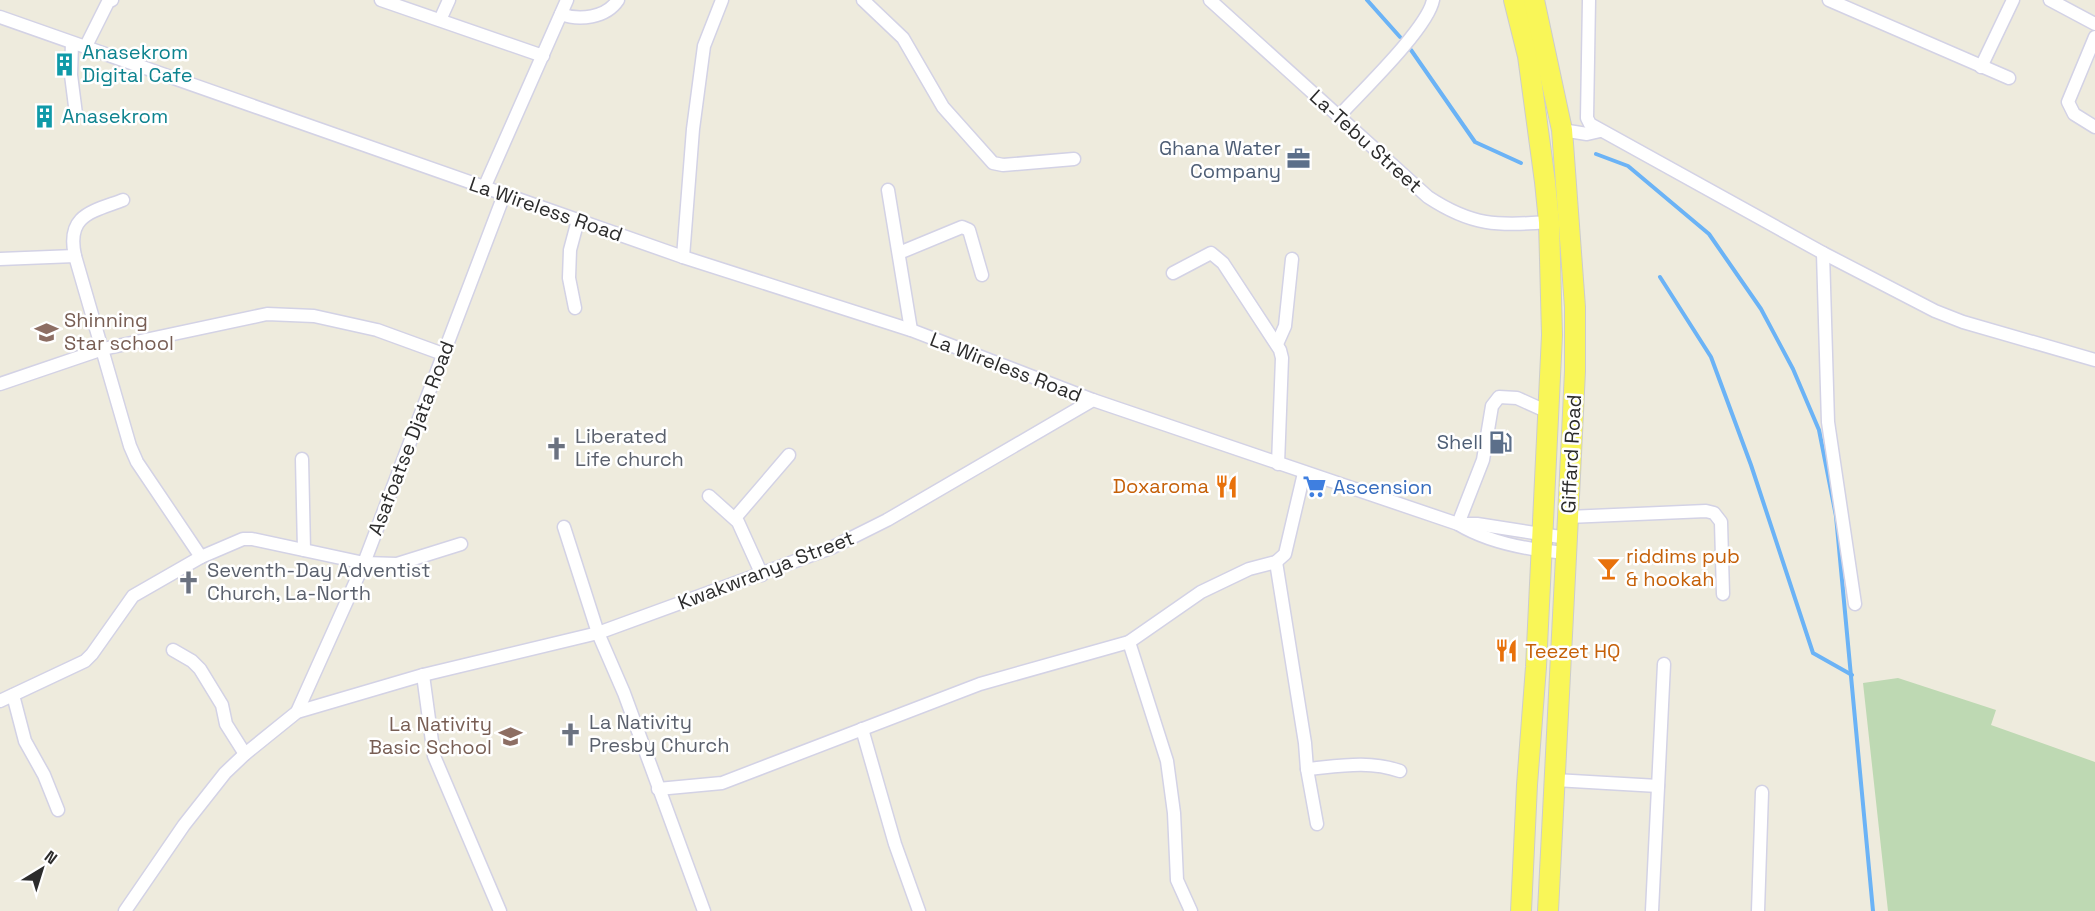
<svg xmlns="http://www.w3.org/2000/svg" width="2095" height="911" font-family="'Space Grotesk',sans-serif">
<rect width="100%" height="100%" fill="#eeebdd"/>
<path fill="#bed9b3" d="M 1898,678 L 1996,710 L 1991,725 L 2095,762 L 2095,911 L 1888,911 L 1863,683 Z"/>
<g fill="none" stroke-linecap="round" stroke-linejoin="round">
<g stroke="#6bb3f6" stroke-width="4">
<path d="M 1367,0 L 1400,37"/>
<path d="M 1411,50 L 1475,142 L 1521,163"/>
<path d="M 1596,154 L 1628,166 L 1709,234 L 1761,309 L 1793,369 L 1819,430 L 1836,516 L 1873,911"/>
<path d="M 1660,277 L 1711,357 L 1751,465 L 1813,653 L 1852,675"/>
</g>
<defs>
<g id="street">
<path d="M 381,0 L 543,56"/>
<path d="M 863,0 L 903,38 L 943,107 L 993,163 L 1003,165 L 1074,159"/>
<path d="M 1210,0 L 1428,197 C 1472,226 1497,226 1549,222"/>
<path d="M 1589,0 L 1587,118 L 1590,124 L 1823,253 L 1935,311 L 1963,322 L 2095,360"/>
<path d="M 1829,0 L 2009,78"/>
<path d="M 2050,0 L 2095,24"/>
<path d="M 561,14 C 579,21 606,18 618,0"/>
<path d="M 0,17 L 683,257 L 911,330 L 1093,400"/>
<path d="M 440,20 L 449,0"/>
<path d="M 2095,37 L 2068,102 L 2074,114 L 2095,127"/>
<path d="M 72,43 L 71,75 L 76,114"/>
<path d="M 86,46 L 108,2 L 112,0"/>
<path d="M 1981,67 L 2013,0"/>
<path d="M 1339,116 C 1361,92 1428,28 1433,0"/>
<path d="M 1562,130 L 1587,134 L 1600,131"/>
<path d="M 484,188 L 567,0"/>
<path d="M 888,190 L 911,330"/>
<path d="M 899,253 L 962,227 L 969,230 L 982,275"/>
<path d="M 1823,253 L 1828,422 L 1855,604"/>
<path d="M 75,256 C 66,215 91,212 123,200"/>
<path d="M 683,257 L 693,129 L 704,46 L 722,0"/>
<path d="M 0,259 L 75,256 L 130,446 L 137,462 L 201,557"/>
<path d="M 1173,273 L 1211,253 L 1223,263 L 1280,350 L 1282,358 L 1278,464"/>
<path d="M 575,308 L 569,278 L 570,250 L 578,220"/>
<path d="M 1277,344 L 1285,326 L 1292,259"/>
<path d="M 0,384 L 103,349 L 267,314 L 314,316 L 377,330 L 443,354"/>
<path d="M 302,459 L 304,550"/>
<path d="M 709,496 L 738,522 L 762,575"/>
<path d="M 1568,517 L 1706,511 L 1714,513 L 1721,522 L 1723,594"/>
<path d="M 735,518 L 789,455"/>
<path d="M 1458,524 L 1483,460 L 1492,406 L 1499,397 L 1517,398 L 1548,412"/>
<path d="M 1459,524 L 1477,524 L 1567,538"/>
<path d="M 564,527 L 598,633 L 624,693 L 704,911"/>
<path d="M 1276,562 L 1305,743 L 1307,769 L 1317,824"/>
<path d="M 1129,642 L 1167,761 L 1174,813 L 1177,880 L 1191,911"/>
<path d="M 173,650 L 192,661 L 200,669 L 222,705 L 226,724 L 245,754"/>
<path d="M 423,675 L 434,756 L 500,911"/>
<path d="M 13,695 L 25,741 L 44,775 L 58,810"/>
<path d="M 0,701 L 85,661 L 92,654 L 133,596 L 201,557 L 243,539 L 252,539 L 364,563 L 397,564 L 461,544"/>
<path d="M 297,712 L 364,563 L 504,195"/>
<path d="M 862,729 L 895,844 L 919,911"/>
<path d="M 1307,769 C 1339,766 1369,760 1400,771"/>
<path d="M 1555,780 L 1658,786"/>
<path d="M 658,789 L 722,783 L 980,684 L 1129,642 L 1201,592 L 1249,569 L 1276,562 L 1285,554 L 1304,473"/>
<path d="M 125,911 L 184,825 L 225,773 L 245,754 L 297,712 L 423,675 L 598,633 L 831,548 L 887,520 L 1093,400 L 1458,524 C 1489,543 1530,550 1565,553"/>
<path d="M 1652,911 L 1664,664"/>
<path d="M 1758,911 L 1762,792"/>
</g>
<g id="primary">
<path d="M 1514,0 L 1528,56 L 1545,182 L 1549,222 L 1552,335 L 1536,667 L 1527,785 L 1521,911"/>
<path d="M 1534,0 L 1562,130 L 1575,307 L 1575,371 L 1568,517 L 1548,911"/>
</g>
</defs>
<use href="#street" stroke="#d3d2e5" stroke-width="15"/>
<use href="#primary" stroke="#ccc" stroke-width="22"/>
<use href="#street" stroke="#fff" stroke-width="12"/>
<use href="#primary" stroke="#f9f658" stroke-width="20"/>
</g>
<defs>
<symbol id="building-bare" viewBox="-9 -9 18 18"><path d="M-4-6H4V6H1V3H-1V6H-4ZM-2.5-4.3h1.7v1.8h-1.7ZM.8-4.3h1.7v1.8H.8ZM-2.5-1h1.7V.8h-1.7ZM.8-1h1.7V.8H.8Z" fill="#0f9aa8" stroke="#fff" stroke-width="2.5" paint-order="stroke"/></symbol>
<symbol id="office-bare" viewBox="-9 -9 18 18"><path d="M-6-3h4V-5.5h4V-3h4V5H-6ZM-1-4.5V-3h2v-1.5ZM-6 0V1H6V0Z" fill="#5c6f8a" stroke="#fff" stroke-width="2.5" paint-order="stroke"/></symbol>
<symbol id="school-bare" viewBox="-9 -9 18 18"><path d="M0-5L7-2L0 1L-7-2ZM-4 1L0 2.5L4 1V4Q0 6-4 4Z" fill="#8d6e63" stroke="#fff" stroke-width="2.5" paint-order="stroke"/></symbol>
<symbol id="fuel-bare" viewBox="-9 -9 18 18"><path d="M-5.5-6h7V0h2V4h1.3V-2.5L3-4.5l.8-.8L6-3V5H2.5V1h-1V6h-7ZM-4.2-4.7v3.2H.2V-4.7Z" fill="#5c6f8a" stroke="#fff" stroke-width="2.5" paint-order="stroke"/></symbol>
<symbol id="church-bare" viewBox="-9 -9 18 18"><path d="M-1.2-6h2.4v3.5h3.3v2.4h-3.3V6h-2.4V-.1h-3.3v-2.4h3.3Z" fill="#6b7280" stroke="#fff" stroke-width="2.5" paint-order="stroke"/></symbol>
<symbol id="restaurant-bare" viewBox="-9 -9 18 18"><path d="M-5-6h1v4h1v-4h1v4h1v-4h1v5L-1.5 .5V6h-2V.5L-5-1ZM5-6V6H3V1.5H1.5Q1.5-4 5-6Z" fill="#e8710a" stroke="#fff" stroke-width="2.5" paint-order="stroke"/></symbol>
<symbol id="supermarket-bare" viewBox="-9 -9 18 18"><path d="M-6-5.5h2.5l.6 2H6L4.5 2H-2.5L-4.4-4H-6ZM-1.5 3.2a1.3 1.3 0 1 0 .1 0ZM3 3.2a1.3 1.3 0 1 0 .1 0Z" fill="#3f7fe0" stroke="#fff" stroke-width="2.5" paint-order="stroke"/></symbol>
<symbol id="bar-bare" viewBox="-9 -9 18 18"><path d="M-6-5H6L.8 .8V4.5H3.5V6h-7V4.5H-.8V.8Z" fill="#e8710a" stroke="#fff" stroke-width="2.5" paint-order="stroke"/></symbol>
</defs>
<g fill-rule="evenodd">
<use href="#building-bare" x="48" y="48" width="33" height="33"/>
<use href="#building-bare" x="28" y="100" width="33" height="33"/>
<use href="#office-bare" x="1282" y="142" width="33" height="33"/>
<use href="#school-bare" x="30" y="316" width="33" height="33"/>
<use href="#fuel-bare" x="1484" y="426" width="33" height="33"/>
<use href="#church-bare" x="540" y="432" width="33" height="33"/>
<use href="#restaurant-bare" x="1210" y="470" width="33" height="33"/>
<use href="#supermarket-bare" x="1298" y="470" width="33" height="33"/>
<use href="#bar-bare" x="1592" y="552" width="33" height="33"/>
<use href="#church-bare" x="172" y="566" width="33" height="33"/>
<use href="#restaurant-bare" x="1490" y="634" width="33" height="33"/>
<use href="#church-bare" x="554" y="718" width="33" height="33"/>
<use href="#school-bare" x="494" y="720" width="33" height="33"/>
</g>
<g text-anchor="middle" stroke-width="5" stroke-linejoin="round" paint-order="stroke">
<g font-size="20" fill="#0d838f" stroke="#fff" text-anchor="start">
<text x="82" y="59">Anasekrom<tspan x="82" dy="23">Digital Cafe</tspan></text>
<text x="62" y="123">Anasekrom</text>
</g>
<g font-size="20" fill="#2c2c2c" stroke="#fff">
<text transform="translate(1366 141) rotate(42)" y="7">La-Tebu Street</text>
<text transform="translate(546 209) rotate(19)" y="7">La Wireless Road</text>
<text transform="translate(1006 367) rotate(21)" y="7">La Wireless Road</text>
<text transform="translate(411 438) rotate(-69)" y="7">Asafoatse Djata Road</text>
<text transform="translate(1571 454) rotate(-87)" y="7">Giffard Road</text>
<text transform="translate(766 570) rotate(-21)" y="7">Kwakwranya Street</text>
</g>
<g font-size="20" fill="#4e5e75" stroke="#fff" text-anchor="end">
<text x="1281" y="155">Ghana Water<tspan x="1281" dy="23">Company</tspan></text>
<text x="1483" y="449">Shell</text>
</g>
<g font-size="20" fill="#785e54" stroke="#fff" text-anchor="start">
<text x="64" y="327">Shinning<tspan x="64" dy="23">Star school</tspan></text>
<text x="492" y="731" text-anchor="end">La Nativity<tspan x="492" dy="23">Basic School</tspan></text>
</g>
<g font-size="20" fill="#5b616d" stroke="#fff" text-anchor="start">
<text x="575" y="443">Liberated<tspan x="575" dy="23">Life church</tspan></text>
<text x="207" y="577">Seventh-Day Adventist<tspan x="207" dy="23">Church, La-North</tspan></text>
<text x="589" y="729">La Nativity<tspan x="589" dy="23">Presby Church</tspan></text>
</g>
<g font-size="20" fill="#c56008" stroke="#fff" text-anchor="start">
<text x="1209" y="493" text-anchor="end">Doxaroma</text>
<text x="1626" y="563">riddims pub<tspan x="1626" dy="23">&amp; hookah</tspan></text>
<text x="1525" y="658">Teezet HQ</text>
</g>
<g font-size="20" fill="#366cbe" stroke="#fff" text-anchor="start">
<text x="1333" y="494">Ascension</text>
</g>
</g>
<g transform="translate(42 869) rotate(38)" stroke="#ffffff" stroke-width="4.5" paint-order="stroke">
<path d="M0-4.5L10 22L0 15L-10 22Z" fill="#2c2c2c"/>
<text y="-9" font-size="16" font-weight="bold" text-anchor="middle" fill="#2c2c2c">N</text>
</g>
</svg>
